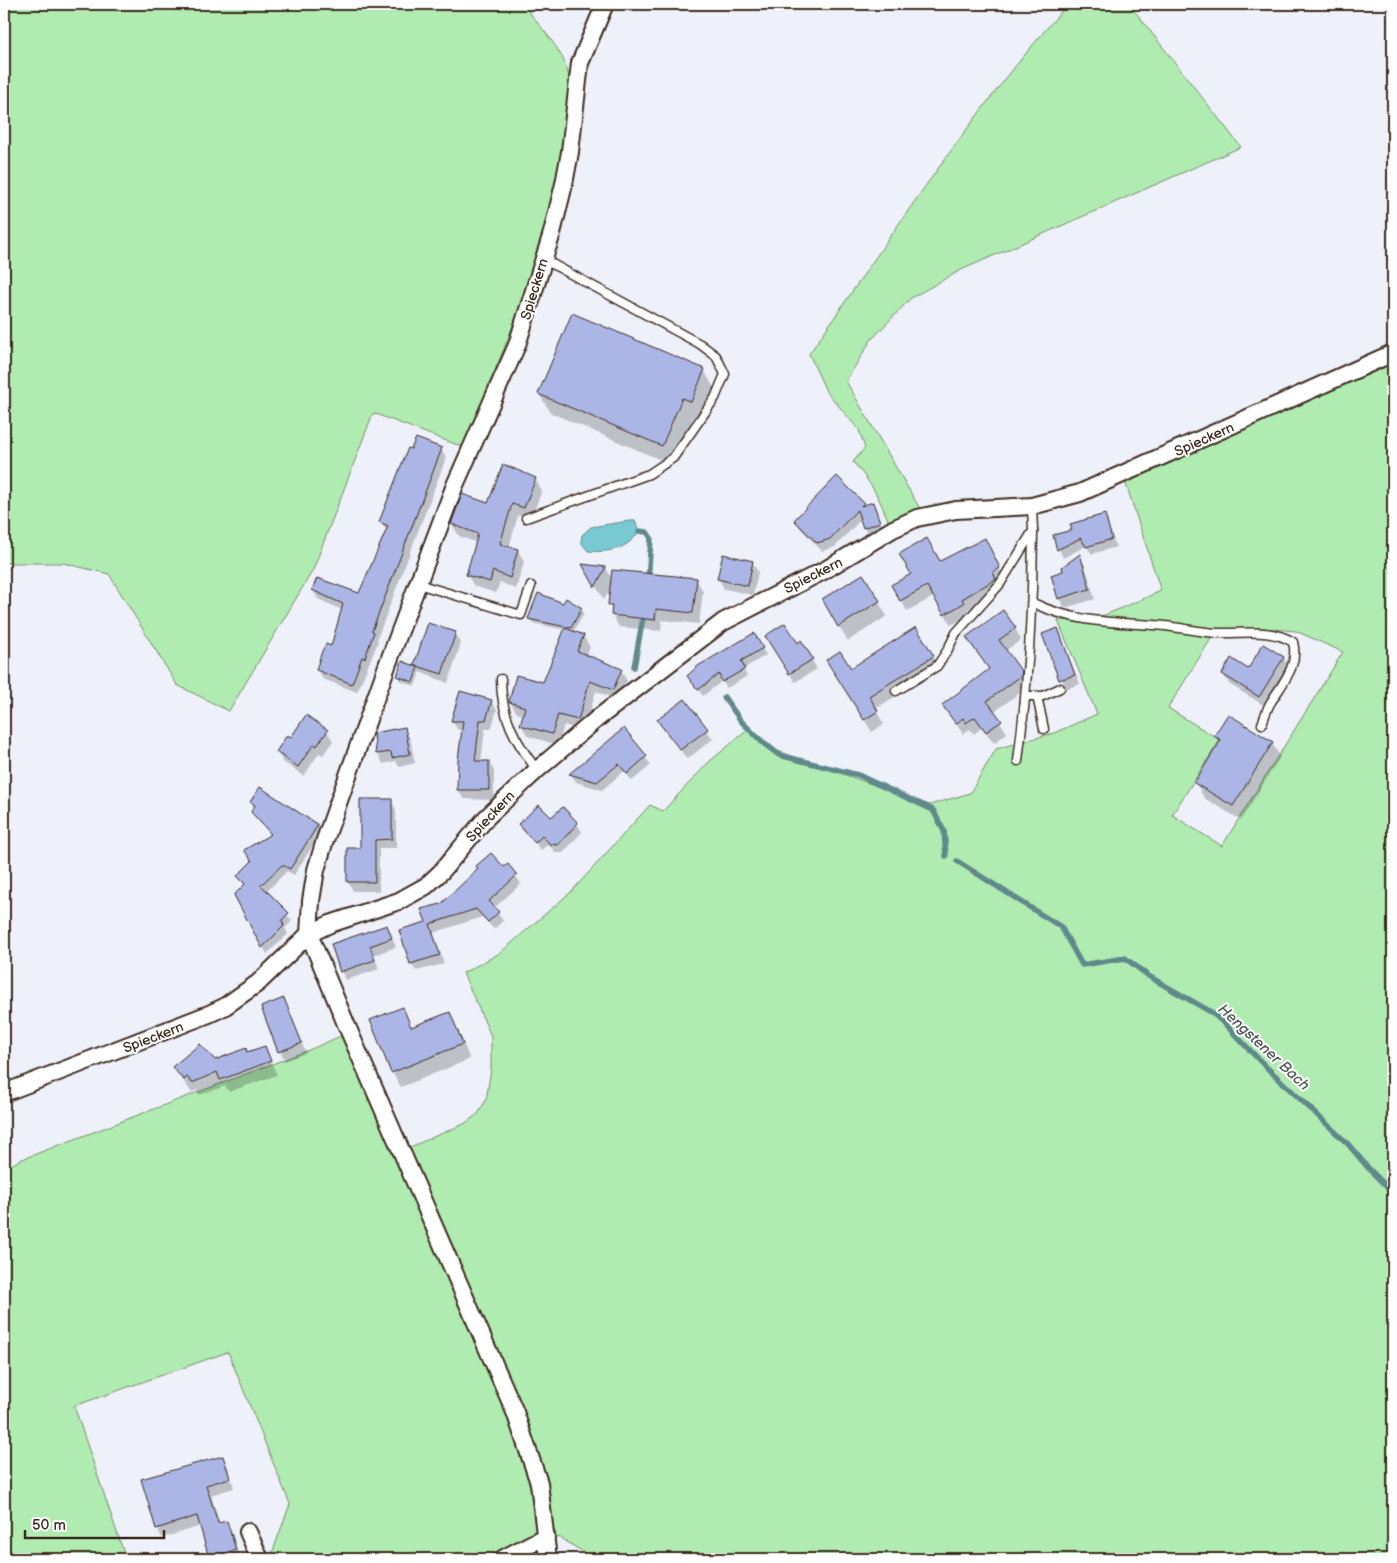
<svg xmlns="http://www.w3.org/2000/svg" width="1397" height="1563" font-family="'Balsamiq Sans',sans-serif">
<rect width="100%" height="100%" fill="#eef0fa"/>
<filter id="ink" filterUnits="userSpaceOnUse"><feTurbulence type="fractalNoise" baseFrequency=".02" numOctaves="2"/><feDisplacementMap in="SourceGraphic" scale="10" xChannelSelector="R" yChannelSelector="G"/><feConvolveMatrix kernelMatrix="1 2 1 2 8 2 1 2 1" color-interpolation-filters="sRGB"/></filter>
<g filter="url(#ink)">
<g fill="#b0ecb1" stroke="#768b68" fill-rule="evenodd">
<path d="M 4,4 L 523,4 C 536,22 564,51 568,73 C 572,90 568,109 566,126 C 554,238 506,344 463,447 L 373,413 L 313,570 L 229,711 L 177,685 L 109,574 L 63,563 L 4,563 Z"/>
<path d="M 1068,4 L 1129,4 L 1241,147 L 961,270 L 911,298 L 871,340 L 846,381 L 919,507 L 889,523 C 880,498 870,481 853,462 L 865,448 L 859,430 L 826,391 L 809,354 C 892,235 971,113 1068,4 Z"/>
<path d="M 1393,353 L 1393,1559 L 594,1559 L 561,1538 L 546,1536 L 502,1559 L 270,1559 L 290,1504 L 228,1352 L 74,1406 L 126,1559 L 4,1559 L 4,1169 L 20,1160 L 309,1050 L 345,1034 L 396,1153 L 464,1124 L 478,1114 L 486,1100 L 491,1069 L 491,1036 L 463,973 L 500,953 L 572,891 L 650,805 L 663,811 L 709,762 L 750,728 L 778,751 L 930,805 L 970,793 L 996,749 L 1054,733 L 1097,714 L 1058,621 L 1105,615 L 1161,591 L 1123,475 ZM 1263,628 L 1296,631 L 1343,652 L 1222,846 L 1172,815 L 1220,740 L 1168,708 L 1217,629 Z"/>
</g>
<path fill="#79c9d3" stroke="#60898b" d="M 629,521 L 635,521 L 639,531 C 629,549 608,553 588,551 L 581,542 L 582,535 L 591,527 Z"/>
<g fill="#0003">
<path d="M 704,370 L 715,390 L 703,421 L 693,417 L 673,465 L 551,413 L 539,394 Z"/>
<path d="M 441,449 L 446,458 L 377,639 L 378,642 L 357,692 L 323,679 L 318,670 L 332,647 L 342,610 L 318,599 L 313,590 L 360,595 L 387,531 L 380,522 Z"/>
<path d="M 535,479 L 542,491 L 530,520 L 518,515 L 509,548 L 518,550 L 524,562 L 516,589 L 500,582 L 496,593 L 474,586 L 467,575 L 477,543 L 459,536 L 452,524 Z"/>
<path d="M 863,503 L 865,506 L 873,503 L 884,530 L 868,535 L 861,519 L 835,547 L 822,551 L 800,528 L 795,520 Z"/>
<path d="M 1105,516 L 1116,547 L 1092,554 L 1086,546 L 1063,558 L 1054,536 L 1073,531 Z"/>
<path d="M 991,551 L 1005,580 L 998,584 L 1002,591 L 967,610 L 970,615 L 951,625 L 935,596 L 907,611 L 893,586 L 940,562 Z"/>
<path d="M 1079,555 L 1085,565 L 1095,599 L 1065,608 L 1059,598 L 1064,572 Z"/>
<path d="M 752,562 L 758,572 L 753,595 L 724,589 L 719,579 Z"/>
<path d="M 584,566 L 606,568 L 612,579 L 696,579 L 703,591 L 699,624 L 662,620 L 661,631 L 619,627 L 612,615 L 613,609 L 610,604 L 612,586 L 604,600 Z"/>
<path d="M 862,575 L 887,616 L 848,641 L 823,600 Z"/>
<path d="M 581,609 L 584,614 L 573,632 L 583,636 L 590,647 L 586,656 L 621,670 L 627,681 L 619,701 L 596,691 L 584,731 L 564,725 L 558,745 L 528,736 L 521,725 L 524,715 L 517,713 L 510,702 L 543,683 L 566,630 L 532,623 L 529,619 Z"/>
<path d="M 1015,628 L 1021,640 L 1005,651 L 1028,684 L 1027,687 L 994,712 L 1007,733 L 994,743 L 982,727 L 974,734 L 970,729 L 963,734 L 943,705 L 990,671 L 968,638 Z"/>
<path d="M 1057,629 L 1080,684 L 1066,689 L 1044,634 Z"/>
<path d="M 455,633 L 461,643 L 448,683 L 420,672 L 415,686 L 401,681 L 398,676 L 417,668 L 415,665 Z"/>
<path d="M 754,635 L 766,655 L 743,669 L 747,676 L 727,688 L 722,681 L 703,696 L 693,683 Z"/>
<path d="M 801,642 L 817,669 L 795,682 L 772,645 L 797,645 Z"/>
<path d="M 1264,646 L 1284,658 L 1289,668 L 1265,706 L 1229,684 L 1223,674 L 1248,671 Z"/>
<path d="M 933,657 L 940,669 L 875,709 L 884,724 L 872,732 L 835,673 Z"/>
<path d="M 491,701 L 497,710 L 491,729 L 485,729 L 481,762 L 489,762 L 494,771 L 494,800 L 464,799 L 458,790 L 463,730 L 458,730 L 452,721 Z"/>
<path d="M 685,701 L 713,739 L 687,759 L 665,730 Z"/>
<path d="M 404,728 L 410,738 L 415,763 L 399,767 L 396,761 L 383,764 L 378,754 L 375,734 Z"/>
<path d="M 623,730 L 651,765 L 632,781 L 624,771 L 602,790 L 576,782 L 571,774 Z"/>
<path d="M 327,731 L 333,741 L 323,755 L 319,753 L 304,776 L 283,762 L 277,752 L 291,739 Z"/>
<path d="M 1215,736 L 1272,743 L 1280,757 L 1241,820 L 1204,798 L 1196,783 L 1220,744 Z"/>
<path d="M 391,801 L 396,810 L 396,848 L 379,848 L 379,891 L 353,891 L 348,882 L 348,849 L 362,849 Z"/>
<path d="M 252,802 L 317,826 L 321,833 L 294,875 L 287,871 L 266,892 L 292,921 L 285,928 L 288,934 L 267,954 L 236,895 L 245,886 L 239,876 L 253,862 L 272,835 L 257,819 L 253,812 L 255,808 Z"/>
<path d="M 551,819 L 577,824 L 582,832 L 563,853 L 556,853 L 548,844 L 541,850 L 520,824 Z"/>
<path d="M 516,876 L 521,884 L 494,908 L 503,921 L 494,929 L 482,917 L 433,933 L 444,964 L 416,971 L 411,963 L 427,922 L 442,905 Z"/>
<path d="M 387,927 L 396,947 L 374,955 L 379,969 L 346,980 L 341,971 Z"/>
<path d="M 283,1000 L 306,1053 L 285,1061 L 280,1051 Z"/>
<path d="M 402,1009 L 412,1028 L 450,1013 L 470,1059 L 401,1087 L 392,1072 Z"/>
<path d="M 264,1047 L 277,1075 L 229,1092 L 225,1086 L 200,1095 L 196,1090 L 192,1093 L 174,1068 L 214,1062 Z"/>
<path d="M 223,1457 L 228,1467 L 234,1488 L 211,1495 L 220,1524 L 227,1522 L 232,1532 L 240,1559 L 211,1559 L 201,1526 L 162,1538 L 157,1528 Z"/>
</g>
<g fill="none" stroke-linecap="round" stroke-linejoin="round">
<g stroke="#60898b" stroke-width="5.5">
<path d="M 639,531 L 647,532 L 651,538 L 648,581"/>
<path d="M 634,667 L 644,612"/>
<path d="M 724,697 L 741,721 L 763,743 L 779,755 L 858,775 L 933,810 L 944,831 L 946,856"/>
<path d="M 957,861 L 1061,927 L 1082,965 L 1125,958 L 1150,977 L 1211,1012 L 1226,1025 L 1263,1064 L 1348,1144 L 1370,1170 L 1393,1193"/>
</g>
</g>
<g fill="#abb6e7" stroke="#3b2a1e">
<path d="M 572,313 L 705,369 L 691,402 L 682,398 L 662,446 L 538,394 Z"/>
<path d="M 416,438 L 442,448 L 372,631 L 374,632 L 365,658 L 362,657 L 352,684 L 316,670 L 322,651 L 326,644 L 331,646 L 343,604 L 312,590 L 317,578 L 359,593 L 388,526 L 379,522 L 408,448 L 411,449 Z"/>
<path d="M 503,464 L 536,478 L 524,508 L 512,504 L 500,544 L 518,549 L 510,578 L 493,571 L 490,582 L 466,575 L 478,534 L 451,524 L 462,494 L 488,503 Z"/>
<path d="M 837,476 L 864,503 L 861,506 L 873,502 L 880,522 L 863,528 L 857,510 L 830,539 L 817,543 L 794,520 Z"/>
<path d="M 1105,514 L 1112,539 L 1086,547 L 1081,538 L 1057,550 L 1053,535 L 1072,530 L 1070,524 Z"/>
<path d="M 927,538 L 940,561 L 985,538 L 1000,568 L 993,572 L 996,579 L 962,599 L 964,603 L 944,615 L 927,586 L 900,601 L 891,585 L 911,574 L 899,554 Z"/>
<path d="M 723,554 L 753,561 L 748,586 L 717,579 Z"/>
<path d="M 1080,554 L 1090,589 L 1058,599 L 1051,575 L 1063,571 L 1062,567 Z"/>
<path d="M 582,564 L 606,567 L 595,587 Z"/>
<path d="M 612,570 L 697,578 L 693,613 L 656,609 L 655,620 L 611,615 L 612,605 L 608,605 Z"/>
<path d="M 863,574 L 880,601 L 838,627 L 822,599 Z"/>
<path d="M 538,593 L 563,603 L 566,598 L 582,608 L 571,628 L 528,619 Z"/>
<path d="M 1003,610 L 1016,628 L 999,640 L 1022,672 L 1021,676 L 987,701 L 1002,721 L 986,732 L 975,717 L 966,723 L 963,718 L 956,724 L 942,705 L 989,669 L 966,637 Z"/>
<path d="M 428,623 L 456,632 L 442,674 L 414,665 Z"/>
<path d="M 785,623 L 798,643 L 801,640 L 813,659 L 789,674 L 765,636 Z"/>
<path d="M 916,627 L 934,656 L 869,696 L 878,711 L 864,720 L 826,660 L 840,651 L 851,668 Z"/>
<path d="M 565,628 L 584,635 L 577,651 L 622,669 L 613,690 L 590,681 L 578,720 L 558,715 L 552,734 L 520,725 L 525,707 L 509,702 L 516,675 L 543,682 Z"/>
<path d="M 1058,628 L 1075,675 L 1059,680 L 1042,634 Z"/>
<path d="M 754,633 L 763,648 L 741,661 L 745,669 L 722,682 L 719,674 L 698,690 L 687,676 L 698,666 Z"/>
<path d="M 1263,644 L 1284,657 L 1259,697 L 1222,674 L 1231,658 L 1248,669 Z"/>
<path d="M 402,661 L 418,667 L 413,682 L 397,676 Z"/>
<path d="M 460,691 L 492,700 L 486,720 L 480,720 L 475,761 L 489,761 L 489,790 L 457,790 L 458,760 L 463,721 L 451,721 Z"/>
<path d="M 685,699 L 708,729 L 680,750 L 657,720 Z"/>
<path d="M 1228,714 L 1273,742 L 1233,806 L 1194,783 L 1221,740 L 1214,736 Z"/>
<path d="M 306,715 L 328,730 L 317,746 L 314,744 L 298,767 L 276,752 L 287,735 L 291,737 Z"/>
<path d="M 405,727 L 410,754 L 392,758 L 391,752 L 376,754 L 374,733 Z"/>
<path d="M 624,728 L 647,756 L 627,774 L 619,764 L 597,782 L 569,774 Z"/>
<path d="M 260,787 L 318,825 L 290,869 L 282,865 L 261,885 L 289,913 L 282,920 L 284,926 L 262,948 L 234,895 L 245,884 L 237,876 L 252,861 L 244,850 L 271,834 L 251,812 L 255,805 L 250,802 Z"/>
<path d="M 360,799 L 392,799 L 392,839 L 375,840 L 375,882 L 347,882 L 347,848 L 360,848 Z"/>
<path d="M 539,805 L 551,817 L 563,807 L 578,823 L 558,845 L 550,844 L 542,836 L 535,843 L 518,824 Z"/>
<path d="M 491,853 L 504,867 L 508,864 L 517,875 L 489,901 L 499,912 L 488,922 L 476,909 L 430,924 L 440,955 L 410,964 L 399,930 L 426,922 L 421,909 L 441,904 L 478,869 L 476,866 Z"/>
<path d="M 387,925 L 392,938 L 370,946 L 375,960 L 340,972 L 331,944 Z"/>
<path d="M 284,998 L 302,1043 L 278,1052 L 261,1007 Z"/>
<path d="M 403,1007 L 411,1027 L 450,1012 L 463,1044 L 391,1073 L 370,1020 Z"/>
<path d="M 200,1044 L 215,1060 L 246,1048 L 247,1052 L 265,1046 L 271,1061 L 220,1080 L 217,1072 L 192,1083 L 187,1077 L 184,1080 L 172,1067 Z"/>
<path d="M 223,1456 L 230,1478 L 206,1485 L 218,1523 L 227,1521 L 236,1550 L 209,1558 L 197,1516 L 156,1529 L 141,1479 Z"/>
</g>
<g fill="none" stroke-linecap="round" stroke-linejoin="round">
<defs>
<g id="lane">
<path d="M 526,518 L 649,474 L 673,458 L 715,398 L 725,374 L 716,356 L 700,344 L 543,259"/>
<path d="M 418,584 L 521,615 L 531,586"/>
<path d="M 1033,603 C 1077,624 1118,622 1165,626 C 1183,628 1200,632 1218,633 C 1244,634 1270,628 1293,642 C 1299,666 1283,682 1271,702 C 1267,708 1265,716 1262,724"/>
<path d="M 501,679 C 501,716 515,741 537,770"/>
<path d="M 896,691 L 937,666 L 947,651 L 956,633 L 1000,584 L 1033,531 L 1032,506"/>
<path d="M 1027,696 L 1043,696 L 1060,688"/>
<path d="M 1037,696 L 1044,729"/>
<path d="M 1018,761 C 1028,684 1033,609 1033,531"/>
</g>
<g id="street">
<path d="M 4,1093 L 209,1014 L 224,1007 L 258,983 L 309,934 L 330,924 L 399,901 L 426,886 L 441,872 L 487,817 L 537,770 L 598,718 L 723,622 L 825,570 L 893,529 L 917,518 L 956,510 L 1032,506 L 1080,493 L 1393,353"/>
<path d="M 248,1532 L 260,1559"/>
<path d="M 502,1559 L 546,1536"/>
<path d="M 548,1559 L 539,1483 L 515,1412 L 346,1024 L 309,934 L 311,901 L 316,870 L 325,840 L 388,663 L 455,485 L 517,345 L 552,233 L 564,184 L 570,152 L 580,63 L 605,4"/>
</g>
</defs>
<use href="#lane" stroke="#3b2a1e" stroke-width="11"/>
<use href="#street" stroke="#3b2a1e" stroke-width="20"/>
<use href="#lane" stroke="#fff" stroke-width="8"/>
<use href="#street" stroke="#fff" stroke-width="16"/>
</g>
</g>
<g text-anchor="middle" stroke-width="4" stroke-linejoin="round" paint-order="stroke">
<g font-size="14" fill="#3b2a1e" stroke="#fff">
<text transform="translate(534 289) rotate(-73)" y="5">Spieckern</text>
<text transform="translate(1204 439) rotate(-24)" y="5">Spieckern</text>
<text transform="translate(813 575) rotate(-27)" y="5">Spieckern</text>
<text transform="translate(490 816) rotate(-47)" y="5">Spieckern</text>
<text transform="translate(153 1037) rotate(-21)" y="5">Spieckern</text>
</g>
<g font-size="15" font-style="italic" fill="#4e5a54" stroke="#fff">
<text transform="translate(1264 1047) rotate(43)" y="5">Hengstener Bach</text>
</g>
</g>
<rect width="1397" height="1563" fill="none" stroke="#fff" stroke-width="20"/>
<rect x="10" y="10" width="1377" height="1543" fill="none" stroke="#3b2a1e" stroke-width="2" filter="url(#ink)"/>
<path d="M25 1530v8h139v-8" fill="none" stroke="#3b2a1e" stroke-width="2.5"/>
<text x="32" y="1530" font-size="15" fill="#3b2a1e" stroke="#ffffff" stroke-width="4" paint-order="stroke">50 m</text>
</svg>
